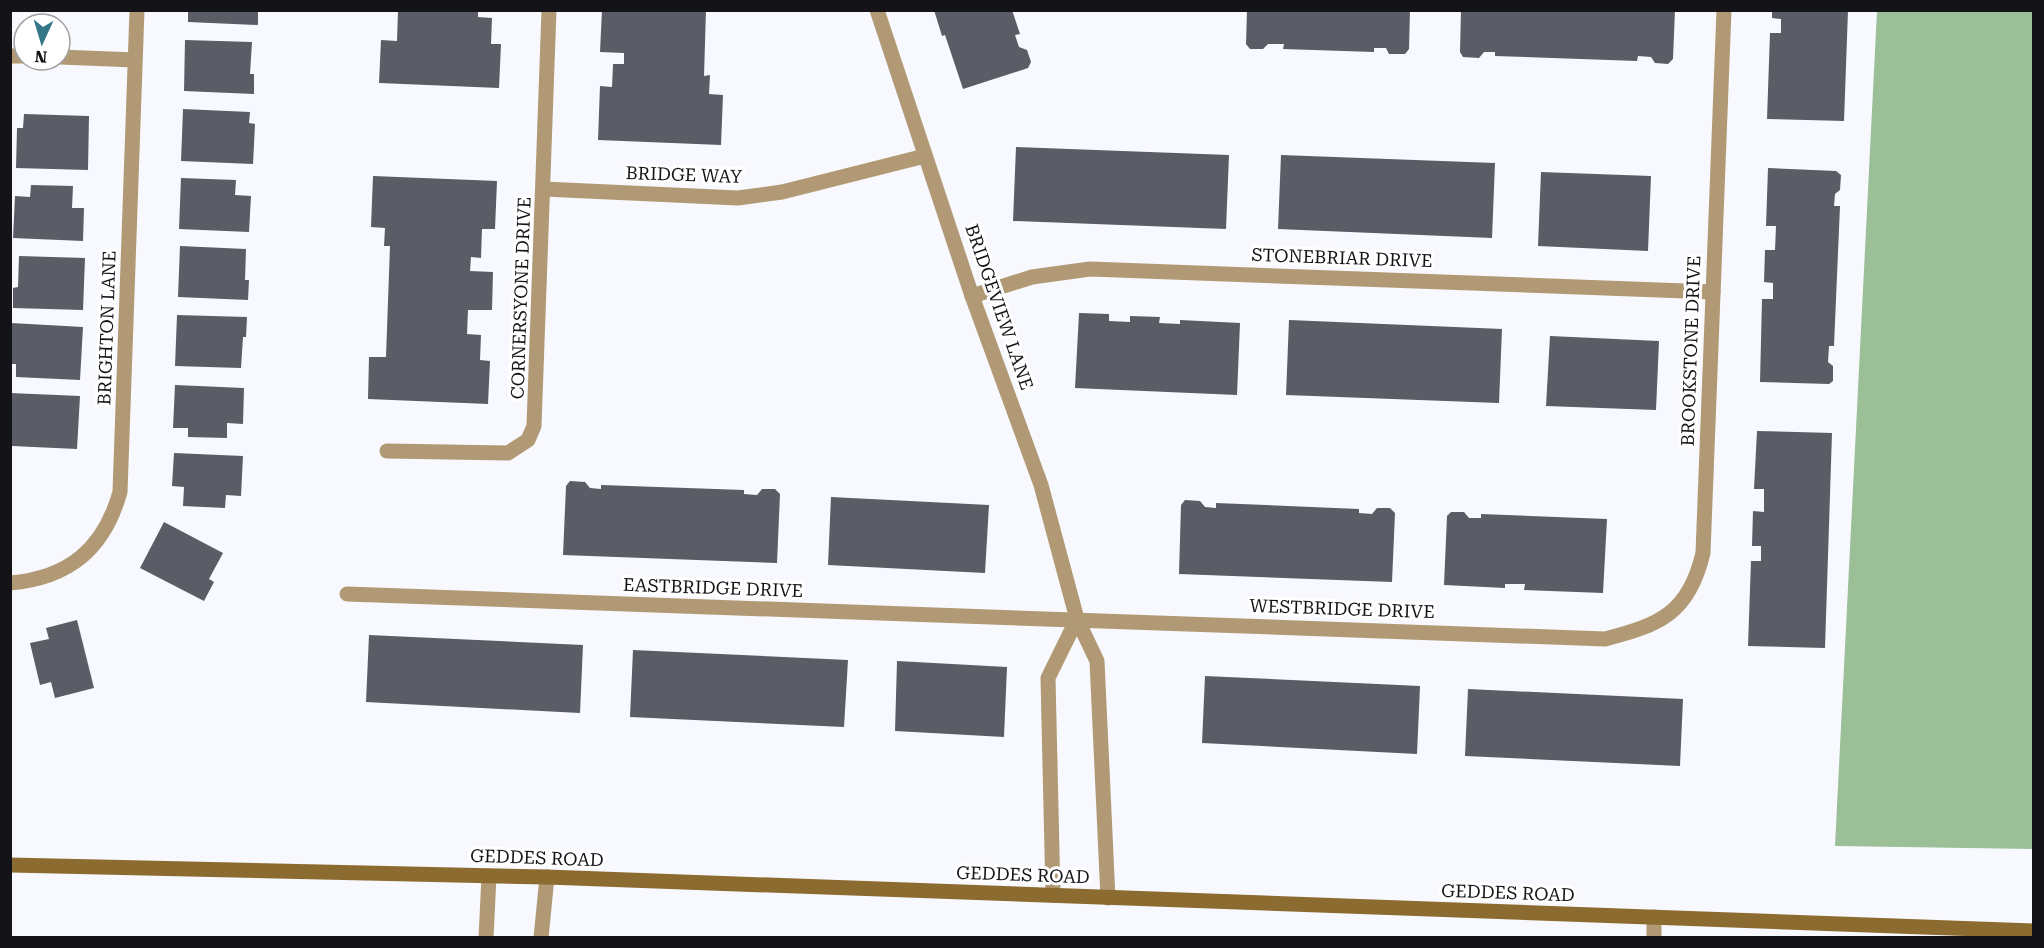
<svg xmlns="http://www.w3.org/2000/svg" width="2044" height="948" font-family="'Roboto Serif',serif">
<rect width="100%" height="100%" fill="#f8f9fe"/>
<path fill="#9bc098" d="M 1877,11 L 2033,11 L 2033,849 L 1835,846 Z"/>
<g fill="#5a5c66">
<path d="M 188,10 L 258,10 L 258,25 L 188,22 Z"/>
<path d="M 398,10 L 478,10 L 478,17 L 492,18 L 491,44 L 501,44 L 499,88 L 379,83 L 381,40 L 397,41 Z"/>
<path d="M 602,10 L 706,10 L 704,76 L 710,75 L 709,94 L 723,95 L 721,145 L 598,140 L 600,86 L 612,87 L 613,64 L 624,64 L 624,53 L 600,52 Z"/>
<path d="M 934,10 L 1012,10 L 1020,34 L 1015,35 L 1019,47 L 1027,50 L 1031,62 L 1028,68 L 963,89 L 945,35 L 942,36 Z"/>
<path d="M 1247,10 L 1410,10 L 1409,49 L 1405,54 L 1389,54 L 1386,48 L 1374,48 L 1374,52 L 1283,49 L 1284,44 L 1268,44 L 1263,49 L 1250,49 L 1246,44 Z"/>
<path d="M 1461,10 L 1675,10 L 1673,59 L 1668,64 L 1655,63 L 1651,57 L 1638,56 L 1637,61 L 1495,56 L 1495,52 L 1484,52 L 1479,58 L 1463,57 L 1460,52 Z"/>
<path d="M 1772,10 L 1848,10 L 1844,121 L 1767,119 L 1770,33 L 1781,33 L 1781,19 L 1772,18 Z"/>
<path d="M 185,40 L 252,42 L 250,74 L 254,74 L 254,94 L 184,91 Z"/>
<path d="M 183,109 L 250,112 L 249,123 L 255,124 L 253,164 L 181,161 Z"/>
<path d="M 24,114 L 89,116 L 88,170 L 16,168 L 17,128 L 23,128 Z"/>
<path d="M 1016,147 L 1229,155 L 1226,229 L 1013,221 Z"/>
<path d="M 1281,155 L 1495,163 L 1492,238 L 1278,229 Z"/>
<path d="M 1768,168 L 1836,171 L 1841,175 L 1840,190 L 1835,194 L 1834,206 L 1840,206 L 1834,346 L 1829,346 L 1828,362 L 1833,366 L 1833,381 L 1829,384 L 1760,382 L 1762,299 L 1773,299 L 1773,283 L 1764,282 L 1765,250 L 1775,250 L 1776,226 L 1766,226 Z"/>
<path d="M 1541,172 L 1651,176 L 1648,251 L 1538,246 Z"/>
<path d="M 373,176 L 497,181 L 495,229 L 482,229 L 481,258 L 471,257 L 470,271 L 493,272 L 492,310 L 468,310 L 467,334 L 481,335 L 480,360 L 490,361 L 488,404 L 368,399 L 369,357 L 386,357 L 390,246 L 384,246 L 385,228 L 371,227 Z"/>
<path d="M 181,178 L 236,180 L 235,195 L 251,196 L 249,232 L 179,229 Z"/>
<path d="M 31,185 L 73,186 L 72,208 L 84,208 L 83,241 L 13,238 L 15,196 L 30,197 Z"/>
<path d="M 180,246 L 246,249 L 245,280 L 249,280 L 248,300 L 178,297 Z"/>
<path d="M 19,256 L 85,258 L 83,310 L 13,308 L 13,288 L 18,287 Z"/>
<path d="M 1079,313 L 1109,314 L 1109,321 L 1130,322 L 1130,316 L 1160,317 L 1159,323 L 1180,324 L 1180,320 L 1240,323 L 1237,395 L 1075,388 Z"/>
<path d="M 177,315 L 247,317 L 246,337 L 243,337 L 241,368 L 175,366 Z"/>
<path d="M 1289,320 L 1502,329 L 1499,403 L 1286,395 Z"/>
<path d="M 11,323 L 83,327 L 80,380 L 16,377 L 16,364 L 10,364 Z"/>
<path d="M 1550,336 L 1659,341 L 1656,410 L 1546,406 Z"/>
<path d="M 175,385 L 244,388 L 243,424 L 227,423 L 227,438 L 188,437 L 188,428 L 173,428 Z"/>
<path d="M 10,393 L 80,396 L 77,449 L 12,446 Z"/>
<path d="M 1757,431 L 1832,433 L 1825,648 L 1748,646 L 1751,561 L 1761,561 L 1761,546 L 1752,546 L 1753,511 L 1764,512 L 1764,489 L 1754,489 Z"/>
<path d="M 174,453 L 243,456 L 241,496 L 226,495 L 225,508 L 183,506 L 184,487 L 172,486 Z"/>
<path d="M 570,481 L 585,482 L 590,488 L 601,489 L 601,485 L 744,490 L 744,494 L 757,495 L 762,489 L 775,489 L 780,494 L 777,563 L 563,555 L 566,486 Z"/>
<path d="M 831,497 L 989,505 L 985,573 L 828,565 Z"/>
<path d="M 1185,500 L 1200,501 L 1205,507 L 1216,508 L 1216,503 L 1359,509 L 1359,513 L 1372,514 L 1377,508 L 1390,508 L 1395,513 L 1392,582 L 1179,574 L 1181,505 Z"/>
<path d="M 1451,512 L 1464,512 L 1469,518 L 1481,518 L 1481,514 L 1607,519 L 1603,593 L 1524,590 L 1525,584 L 1505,584 L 1505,588 L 1444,585 L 1447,516 Z"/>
<path d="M 164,522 L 223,553 L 209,579 L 214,582 L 204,601 L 140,568 Z"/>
<path d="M 77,620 L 94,688 L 55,698 L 51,682 L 40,685 L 30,643 L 49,639 L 46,628 Z"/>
<path d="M 369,635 L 583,645 L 580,713 L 366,702 Z"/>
<path d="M 633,650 L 848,660 L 844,727 L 630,717 Z"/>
<path d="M 897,661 L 1007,667 L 1004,737 L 895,731 Z"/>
<path d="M 1205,676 L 1420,686 L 1417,754 L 1202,743 Z"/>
<path d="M 1468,689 L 1683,699 L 1680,766 L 1465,756 Z"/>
</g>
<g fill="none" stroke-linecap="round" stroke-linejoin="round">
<path stroke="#b09974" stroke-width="15" d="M 1654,938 L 1654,917"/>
<g stroke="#b09974" stroke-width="15">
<path d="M 877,10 L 972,296 L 1041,485 L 1077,619 L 1097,661 L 1108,898"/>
<path d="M 10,56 L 24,56"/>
<path d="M 60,57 L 135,60"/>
<path d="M 544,189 L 738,198 L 782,192 L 925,156"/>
<path d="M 972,296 L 1032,277 L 1090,269 L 1713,292"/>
<path d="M 387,451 L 508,453 L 528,440 L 534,426 L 549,10"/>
<path d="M 10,583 C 69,578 104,549 120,492 L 137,10"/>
<path d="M 347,594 L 1605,639 C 1660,625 1689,613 1703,553 L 1724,10"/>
<path d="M 1053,895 L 1048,678 L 1077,619"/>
<path d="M 486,938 L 489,876"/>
<path d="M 541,938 L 547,877"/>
</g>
<path stroke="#8c6b30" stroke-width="15" d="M 10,865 L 547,877 L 2034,931"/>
</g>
<g text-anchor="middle" stroke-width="6" stroke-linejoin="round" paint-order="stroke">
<g font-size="18" fill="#141418" stroke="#fff">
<text transform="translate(684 175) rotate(2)" y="6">BRIDGE WAY</text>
<text transform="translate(1342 258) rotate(2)" y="6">STONEBRIAR DRIVE</text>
<text transform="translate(521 298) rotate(-88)" y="6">CORNERSYONE DRIVE</text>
<text transform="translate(999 307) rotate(71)" y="6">BRIDGEVIEW LANE</text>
<text transform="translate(107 328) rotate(-88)" y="6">BRIGHTON LANE</text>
<text transform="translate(1691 351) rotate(-88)" y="6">BROOKSTONE DRIVE</text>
<text transform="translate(713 588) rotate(2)" y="6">EASTBRIDGE DRIVE</text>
<text transform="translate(1342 609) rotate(2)" y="6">WESTBRIDGE DRIVE</text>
<text transform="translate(537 858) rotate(2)" y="6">GEDDES ROAD</text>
<text transform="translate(1023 875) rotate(2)" y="6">GEDDES ROAD</text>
<text transform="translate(1508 893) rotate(2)" y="6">GEDDES ROAD</text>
</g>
</g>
<rect width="2044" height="948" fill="none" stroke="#141418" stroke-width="24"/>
<g transform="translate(42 42) rotate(184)"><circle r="28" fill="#ffffff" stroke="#a1a1a3" stroke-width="1.5"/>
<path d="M0-4.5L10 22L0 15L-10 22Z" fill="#357789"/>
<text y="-9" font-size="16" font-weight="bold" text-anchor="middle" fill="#141418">N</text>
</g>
</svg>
